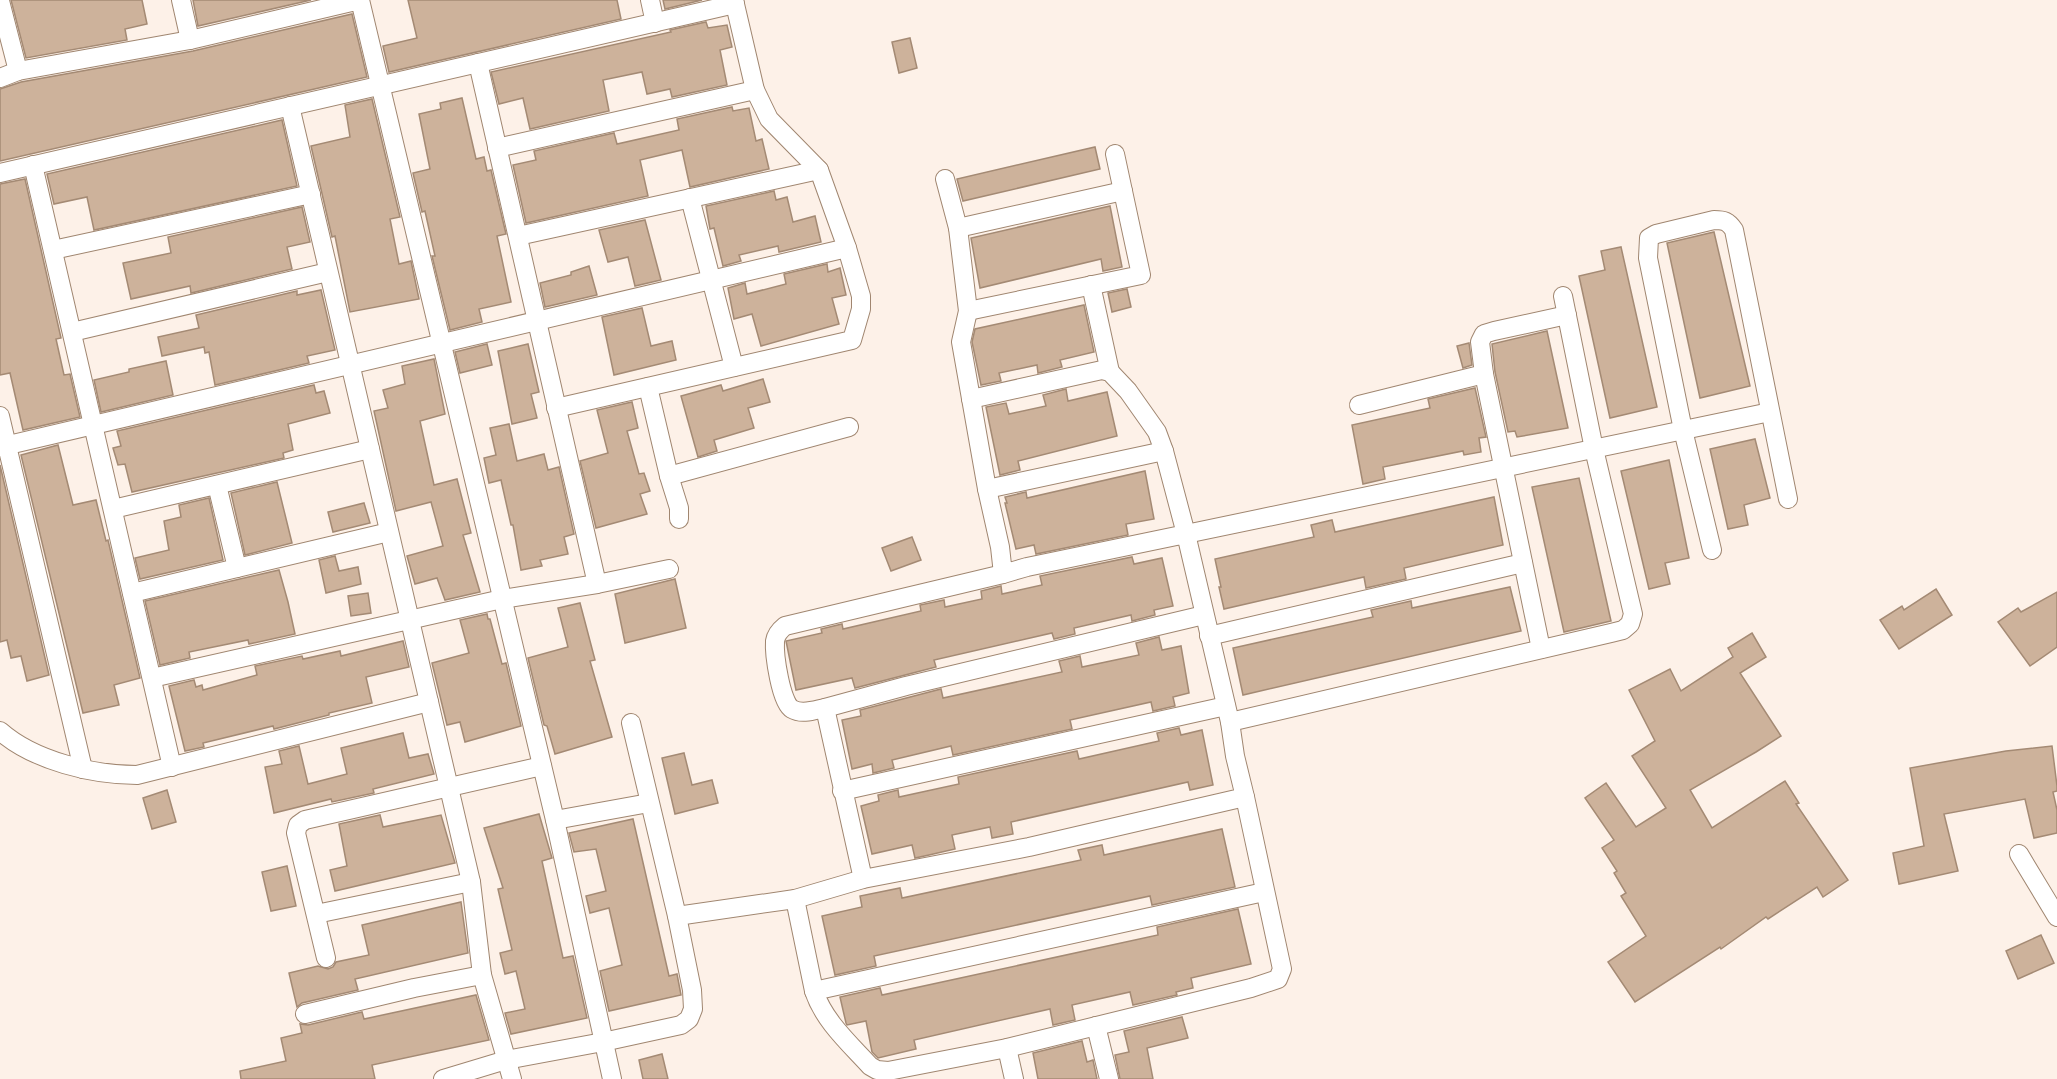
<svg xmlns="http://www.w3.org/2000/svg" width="2057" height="1079" font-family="'Fira Sans Condensed',sans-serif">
<rect width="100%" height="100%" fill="#fdf1e8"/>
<g fill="#cdb29b" stroke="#a48a74" stroke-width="1.5">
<path d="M 11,0 L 142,0 L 147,24 L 125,29 L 127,40 L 26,58 Z"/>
<path d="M 193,0 L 311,0 L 198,26 Z"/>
<path d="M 408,0 L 617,0 L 621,19 L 389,72 L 383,46 L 417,38 Z"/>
<path d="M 663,0 L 702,0 L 665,9 Z"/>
<path d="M 352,14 L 367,77 L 0,161 L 0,89 L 21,82 L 193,51 Z"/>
<path d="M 706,22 L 708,28 L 727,25 L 732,47 L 720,50 L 727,85 L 672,97 L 670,89 L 647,94 L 642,72 L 603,80 L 609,111 L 530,129 L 523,98 L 499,104 L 491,72 L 671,32 L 670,30 Z"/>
<path d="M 910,38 L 917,68 L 899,73 L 892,42 Z"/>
<path d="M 462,98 L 476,159 L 484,157 L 487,171 L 491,170 L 506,234 L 497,236 L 511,302 L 479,309 L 482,322 L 450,330 L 432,256 L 435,256 L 425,211 L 422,212 L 413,173 L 430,169 L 419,114 L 441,109 L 440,103 Z"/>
<path d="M 372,99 L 400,217 L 390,219 L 399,264 L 411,261 L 419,299 L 350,312 L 335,236 L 332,237 L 311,146 L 350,137 L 345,105 Z"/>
<path d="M 732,107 L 733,111 L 749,108 L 756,141 L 762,139 L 769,169 L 690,187 L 682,150 L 640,160 L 648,196 L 526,223 L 513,165 L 536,160 L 534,151 L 614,133 L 617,144 L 679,130 L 677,119 Z"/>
<path d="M 282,120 L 297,186 L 94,230 L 87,197 L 54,204 L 47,174 Z"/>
<path d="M 1095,147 L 1100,169 L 963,201 L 957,179 Z"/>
<path d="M 25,179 L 61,338 L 56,339 L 64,375 L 70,374 L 80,417 L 23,430 L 10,373 L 0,375 L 0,184 Z"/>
<path d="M 774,191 L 776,200 L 787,197 L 793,222 L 815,216 L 821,242 L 779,252 L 778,246 L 739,255 L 741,261 L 723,266 L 714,228 L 710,229 L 706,206 Z"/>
<path d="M 1110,206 L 1122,267 L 1103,271 L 1101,259 L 980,288 L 971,238 Z"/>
<path d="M 302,207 L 310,242 L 287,247 L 292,269 L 191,293 L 190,286 L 131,299 L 123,263 L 171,253 L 168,237 Z"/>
<path d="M 645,220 L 661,280 L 635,286 L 628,257 L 608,262 L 599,230 Z"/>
<path d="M 1714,232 L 1750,386 L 1700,398 L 1667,243 Z"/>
<path d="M 1621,247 L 1657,407 L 1610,418 L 1579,276 L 1605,270 L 1601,251 Z"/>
<path d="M 827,264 L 828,272 L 840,268 L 846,295 L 832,298 L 839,324 L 761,346 L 752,314 L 734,319 L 728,288 L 745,283 L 747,294 L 786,284 L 784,274 Z"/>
<path d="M 589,266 L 597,295 L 545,307 L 540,283 L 571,275 L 571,272 Z"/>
<path d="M 1127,289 L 1131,307 L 1112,312 L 1108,293 Z"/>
<path d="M 321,290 L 335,350 L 307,356 L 309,363 L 215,385 L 209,352 L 205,353 L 204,347 L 162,356 L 158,337 L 199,328 L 196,315 L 297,291 L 297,295 Z"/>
<path d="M 1084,305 L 1094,352 L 1060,360 L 1062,367 L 1038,373 L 1037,365 L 999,373 L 1001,381 L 981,385 L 972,342 L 975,329 Z"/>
<path d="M 642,308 L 651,346 L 672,341 L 676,360 L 614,375 L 602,317 Z"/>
<path d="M 1547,331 L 1568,428 L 1517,437 L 1515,431 L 1508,432 L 1495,372 L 1492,344 Z"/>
<path d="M 1469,343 L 1472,365 L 1463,368 L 1457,346 Z"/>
<path d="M 487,344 L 492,365 L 460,373 L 455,352 Z"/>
<path d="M 528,344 L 539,392 L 531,394 L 537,418 L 512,424 L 498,351 Z"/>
<path d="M 434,359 L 445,414 L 420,421 L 434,485 L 457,479 L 471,533 L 463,535 L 480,592 L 445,600 L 437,578 L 415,584 L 407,556 L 443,546 L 431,502 L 396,511 L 374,411 L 388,408 L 383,390 L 405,384 L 402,366 Z"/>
<path d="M 166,361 L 173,395 L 101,412 L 94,380 L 129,372 L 129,369 Z"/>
<path d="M 763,379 L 770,402 L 748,408 L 754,428 L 714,440 L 717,451 L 698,457 L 681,396 L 721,385 L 723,391 Z"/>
<path d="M 314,385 L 316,393 L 324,391 L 330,413 L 288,424 L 293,450 L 283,453 L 284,458 L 132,492 L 125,464 L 118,465 L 113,448 L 121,446 L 117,431 Z"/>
<path d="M 1475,388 L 1486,437 L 1479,438 L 1481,452 L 1464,455 L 1463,451 L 1383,467 L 1385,479 L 1363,484 L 1352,425 L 1430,408 L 1428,399 Z"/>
<path d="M 1066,389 L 1068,401 L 1107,392 L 1117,436 L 1018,461 L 1020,470 L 1000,475 L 986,407 L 1006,403 L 1009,414 L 1046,406 L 1043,395 Z"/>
<path d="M 632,402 L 638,428 L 627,431 L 639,474 L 644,473 L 650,491 L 640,494 L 647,514 L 596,528 L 580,461 L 608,453 L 597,410 Z"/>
<path d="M 509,424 L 517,461 L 544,454 L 548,470 L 559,467 L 574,534 L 564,537 L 568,554 L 540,560 L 542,566 L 521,570 L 513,525 L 511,525 L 501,480 L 489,483 L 484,458 L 496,455 L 490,428 Z"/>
<path d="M 1755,439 L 1770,498 L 1744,505 L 1748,525 L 1728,529 L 1710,449 Z"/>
<path d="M 58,445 L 73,505 L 96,500 L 106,541 L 108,540 L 140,678 L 114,685 L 119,705 L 83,713 L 21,455 Z"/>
<path d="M 1669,460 L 1689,558 L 1665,563 L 1670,584 L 1649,589 L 1621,471 Z"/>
<path d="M 0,465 L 49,675 L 27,681 L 21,656 L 11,658 L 7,640 L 0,642 Z"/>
<path d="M 1145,471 L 1154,519 L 1126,524 L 1128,535 L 1036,554 L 1034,545 L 1016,549 L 1005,503 L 1007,503 L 1005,497 L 1026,492 L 1027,498 Z"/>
<path d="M 1579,478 L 1611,621 L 1564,632 L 1532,487 Z"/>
<path d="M 277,482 L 292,543 L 245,555 L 231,493 Z"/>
<path d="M 1494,497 L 1503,545 L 1404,568 L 1406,579 L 1366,588 L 1364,577 L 1224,609 L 1219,587 L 1221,587 L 1215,559 L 1314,537 L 1311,525 L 1332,520 L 1335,532 Z"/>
<path d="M 209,498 L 223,560 L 140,579 L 135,558 L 169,550 L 164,521 L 181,517 L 179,505 Z"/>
<path d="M 364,503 L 370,523 L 333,532 L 328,512 Z"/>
<path d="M 912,537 L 921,560 L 891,571 L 882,548 Z"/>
<path d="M 335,556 L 339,571 L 358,567 L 361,584 L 326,593 L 319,560 Z"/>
<path d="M 1132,557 L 1134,564 L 1162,558 L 1173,606 L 1154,610 L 1155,615 L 1132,621 L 1131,615 L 1074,628 L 1075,634 L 1054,639 L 1052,633 L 934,660 L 936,667 L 855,688 L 852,678 L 796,690 L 786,641 L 822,633 L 821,629 L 842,624 L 843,629 L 921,611 L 920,605 L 944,600 L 945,607 L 982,599 L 981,591 L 1001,586 L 1002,594 L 1042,585 L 1040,576 Z"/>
<path d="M 279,570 L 288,602 L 295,634 L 249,644 L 248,640 L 189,652 L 190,658 L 160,665 L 145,601 Z"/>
<path d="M 675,579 L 686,628 L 625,643 L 615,594 Z"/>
<path d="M 1510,587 L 1521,631 L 1243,695 L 1233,648 L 1373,617 L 1371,610 L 1411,601 L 1412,608 Z"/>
<path d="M 1936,589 L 1952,615 L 1899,649 L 1880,620 L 1902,606 L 1904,610 Z"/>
<path d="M 2057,592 L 2057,647 L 2030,666 L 1998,622 L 2018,608 L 2021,612 Z"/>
<path d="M 368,593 L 371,613 L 351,616 L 348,596 Z"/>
<path d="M 580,603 L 595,660 L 590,661 L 612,737 L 555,754 L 547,726 L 544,725 L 528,658 L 568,647 L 558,608 Z"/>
<path d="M 487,614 L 488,619 L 490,619 L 502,664 L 506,663 L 521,726 L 465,742 L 460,722 L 447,725 L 432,663 L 469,653 L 460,620 Z"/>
<path d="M 1752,633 L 1766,657 L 1740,673 L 1781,736 L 1756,752 L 1690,790 L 1712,828 L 1785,781 L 1799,803 L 1796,804 L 1848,880 L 1823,897 L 1817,887 L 1768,919 L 1766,917 L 1721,949 L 1720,947 L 1635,1002 L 1608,962 L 1646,936 L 1621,896 L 1626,893 L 1614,873 L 1617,871 L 1602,848 L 1614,840 L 1585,798 L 1606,783 L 1636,827 L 1666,808 L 1632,756 L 1655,741 L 1629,690 L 1670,669 L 1681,691 L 1733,657 L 1728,648 Z"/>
<path d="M 1159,637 L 1162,650 L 1181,646 L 1189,693 L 1173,697 L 1175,706 L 1153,711 L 1151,702 L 1070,720 L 1072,729 L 953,755 L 951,746 L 892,760 L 894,768 L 873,773 L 872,764 L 852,769 L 842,720 L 861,716 L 860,710 L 941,689 L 943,698 L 1062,672 L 1059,661 L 1080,656 L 1082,667 L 1139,655 L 1136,643 Z"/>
<path d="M 403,641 L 409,667 L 366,677 L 372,703 L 329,713 L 329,715 L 274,729 L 273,726 L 203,743 L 204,747 L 185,751 L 169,686 L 194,680 L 196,687 L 202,685 L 203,690 L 257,675 L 255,666 L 302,656 L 303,659 L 340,651 L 341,656 Z"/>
<path d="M 1179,728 L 1181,735 L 1202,730 L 1213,785 L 1190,790 L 1188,782 L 1011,822 L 1013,834 L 992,838 L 990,827 L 952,835 L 955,849 L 929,855 L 915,858 L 912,845 L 872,854 L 861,806 L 879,801 L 878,795 L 898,790 L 899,797 L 959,784 L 958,777 L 1077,751 L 1079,759 L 1159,741 L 1157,733 Z"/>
<path d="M 403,733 L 409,758 L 428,754 L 434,774 L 373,789 L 374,793 L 332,802 L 331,799 L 274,813 L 265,767 L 282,764 L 279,751 L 299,746 L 308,784 L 347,774 L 341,748 Z"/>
<path d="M 2052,746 L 2057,786 L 2057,791 L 2053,792 L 2057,810 L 2057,833 L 2034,838 L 2025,799 L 1944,814 L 1958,871 L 1899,884 L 1893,853 L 1924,846 L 1910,768 L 2006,751 Z"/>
<path d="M 684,753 L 692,785 L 712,780 L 718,803 L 675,814 L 662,758 Z"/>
<path d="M 167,790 L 176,822 L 152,829 L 143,798 Z"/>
<path d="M 539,814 L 552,858 L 542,861 L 563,958 L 573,956 L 587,1018 L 511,1034 L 505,1013 L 525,1009 L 516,971 L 505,974 L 500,953 L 512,950 L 498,889 L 503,888 L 484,828 Z"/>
<path d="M 380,815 L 383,827 L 441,815 L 455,863 L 335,891 L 330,870 L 347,866 L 339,824 Z"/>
<path d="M 633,819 L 669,976 L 677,974 L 681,995 L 609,1011 L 600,971 L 622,965 L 609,908 L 590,913 L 586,896 L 606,891 L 596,849 L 574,852 L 569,833 Z"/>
<path d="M 1222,829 L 1235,887 L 1152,905 L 1150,896 L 874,956 L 876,966 L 835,975 L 822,916 L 862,907 L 860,896 L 900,888 L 902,898 L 1081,860 L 1078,850 L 1102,845 L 1104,855 Z"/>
<path d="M 287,866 L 296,906 L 271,911 L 262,872 Z"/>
<path d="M 461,902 L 468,953 L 355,979 L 358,990 L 302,1003 L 297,1007 L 289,973 L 318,966 L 328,969 L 333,967 L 336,962 L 369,955 L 362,925 Z"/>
<path d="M 1238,909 L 1251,964 L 1191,978 L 1193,988 L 1176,992 L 1177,995 L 1133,1005 L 1130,992 L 1072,1005 L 1075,1020 L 1053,1025 L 1050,1009 L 914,1040 L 916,1049 L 878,1058 L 872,1052 L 866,1021 L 847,1025 L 846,1023 L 840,997 L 880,988 L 882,995 L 1158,935 L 1157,927 Z"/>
<path d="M 2041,935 L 2054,963 L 2018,979 L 2006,951 Z"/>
<path d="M 476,995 L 489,1040 L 372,1065 L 375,1079 L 241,1079 L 240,1071 L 286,1061 L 281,1038 L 302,1033 L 300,1024 L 308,1025 L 362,1012 L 364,1019 Z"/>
<path d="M 1182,1017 L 1188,1038 L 1147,1048 L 1153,1079 L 1120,1079 L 1115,1055 L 1129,1052 L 1124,1031 Z"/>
<path d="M 1082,1041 L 1087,1062 L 1093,1060 L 1097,1079 L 1038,1079 L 1033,1053 Z"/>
<path d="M 662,1054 L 668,1079 L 643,1079 L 639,1060 Z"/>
</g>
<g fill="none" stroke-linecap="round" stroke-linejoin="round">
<defs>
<g id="street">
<path d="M 181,0 L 190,40"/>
<path d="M 650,0 L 655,23"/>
<path d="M 0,1 L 18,71"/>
<path d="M 478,63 L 597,584"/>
<path d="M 0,78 L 18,71 L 190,40 L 360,0 L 555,820 L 612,1079"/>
<path d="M 290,106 L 471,882 L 482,975 L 512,1079"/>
<path d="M 497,148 L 755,90"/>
<path d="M 33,165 L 172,767"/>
<path d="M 0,173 L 735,4"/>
<path d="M 690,198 L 734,367"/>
<path d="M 958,228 L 1123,191"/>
<path d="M 518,236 L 819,170"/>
<path d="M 53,250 L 311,194"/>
<path d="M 1091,285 L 1110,372"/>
<path d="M 968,311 L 1141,275 L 1115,154"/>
<path d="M 72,332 L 328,272"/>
<path d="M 648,387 L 669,476 L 679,508 L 679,519"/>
<path d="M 971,399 L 1102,370 L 1110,372 L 1128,391 L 1157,432 L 1164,451 L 1186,534 L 1770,412"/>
<path d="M 1359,405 L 1484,374"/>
<path d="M 556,408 L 852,340 L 861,309 L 861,296 L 847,248 L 819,170 L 769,119 L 755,90 L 734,0"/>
<path d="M 0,416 L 83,769"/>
<path d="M 0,447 L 847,248"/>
<path d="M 669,476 L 849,427"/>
<path d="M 217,485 L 237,568"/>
<path d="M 987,489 L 1164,451"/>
<path d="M 113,509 L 370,449"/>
<path d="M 1712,550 L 1683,430 L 1648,258 L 1649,238 L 1656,234 L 1714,220 C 1724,220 1728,221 1734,230 L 1788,499"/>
<path d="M 132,593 L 389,532"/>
<path d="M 1209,636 L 1523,563"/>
<path d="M 1541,649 L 1484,374 L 1480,342 L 1484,334 L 1494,331 L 1567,315"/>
<path d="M 152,678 L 502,599 L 597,584 L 669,569"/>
<path d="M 825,708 C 815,710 802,715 792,709 C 781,703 774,655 775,641 C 776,634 780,630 785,626 L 1003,574"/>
<path d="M 1230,722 L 1611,633 L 1623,630 L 1630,624 L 1633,614 L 1594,449 L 1563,296"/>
<path d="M 0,731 C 34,761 93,775 137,775 L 429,702"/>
<path d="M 842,791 L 1226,706"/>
<path d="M 555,820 L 649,803"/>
<path d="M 2019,854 L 2057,917"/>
<path d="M 863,879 L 825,708 L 906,686 L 1204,615"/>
<path d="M 795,899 L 814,991 C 824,1021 849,1043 870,1066 L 877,1070 L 888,1071 L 1007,1048 L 1251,988 L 1278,979 L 1282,969 L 1245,797"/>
<path d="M 316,914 L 471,882"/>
<path d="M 677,916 L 795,899 L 863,879 L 1029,847 L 1245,797 L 1235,756 L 1230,722 L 1186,534 L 1027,567 L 1003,574 L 1000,547 L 987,489 L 961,342 L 968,311 L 958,228 L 945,179"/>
<path d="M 326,958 L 296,833 L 298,825 L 305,820 L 542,766"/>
<path d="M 814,991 L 1264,892"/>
<path d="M 305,1014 L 414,988 L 482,975"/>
<path d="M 1096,1026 L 1109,1079"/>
<path d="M 1007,1048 L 1014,1079"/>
<path d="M 443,1079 L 506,1060 L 603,1042 L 681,1025 L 689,1019 L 693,1009 L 692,990 L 677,916 L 631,723"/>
</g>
</defs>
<use href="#street" stroke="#a08670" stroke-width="20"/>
<use href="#street" stroke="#fff" stroke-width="18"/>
</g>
</svg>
